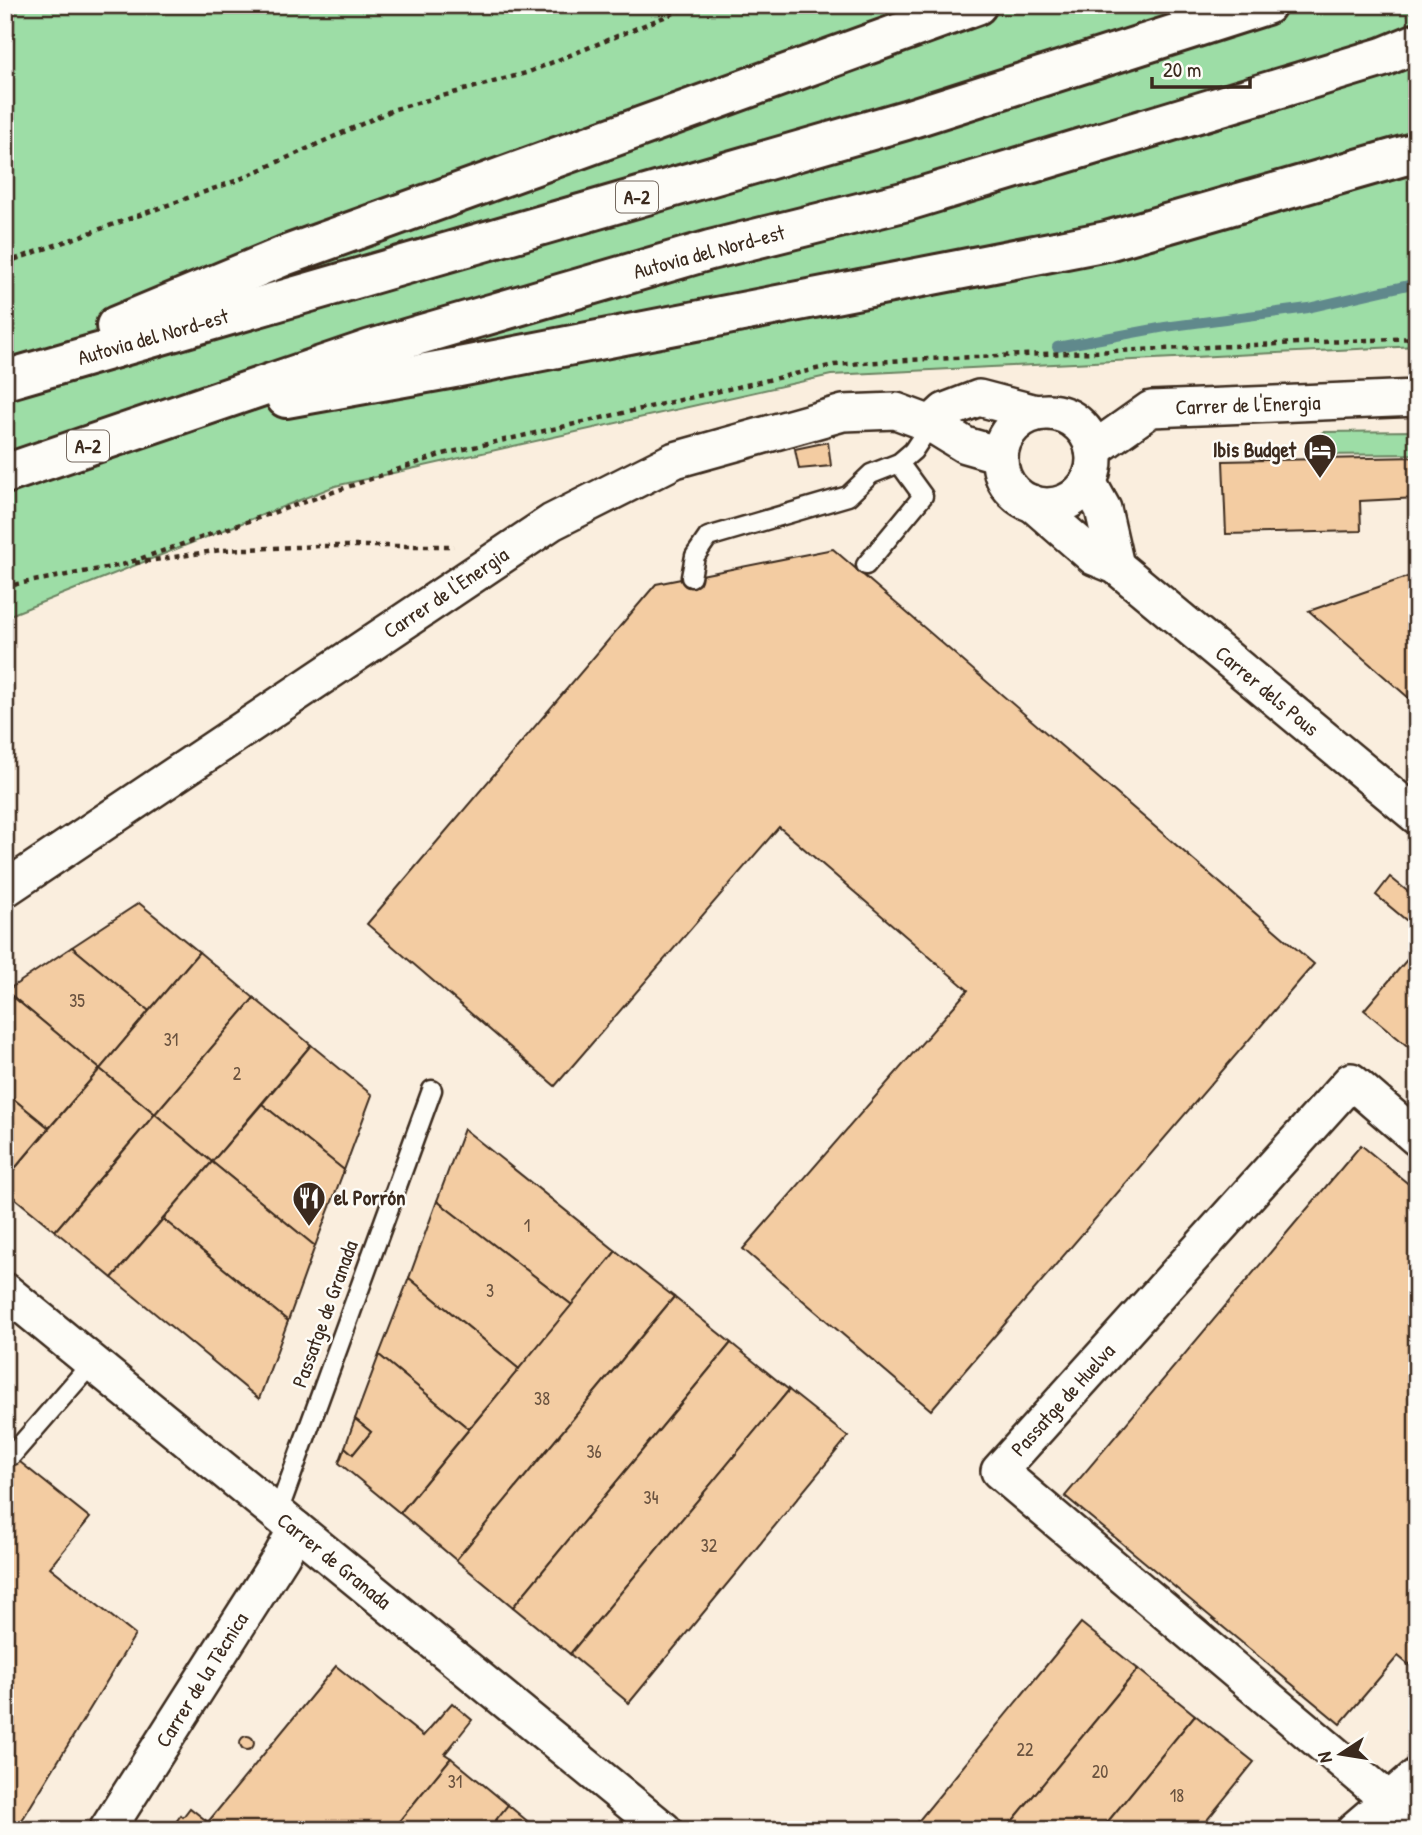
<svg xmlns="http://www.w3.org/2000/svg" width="1422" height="1835" font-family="'Patrick Hand',sans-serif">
<rect width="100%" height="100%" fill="#fdfcf7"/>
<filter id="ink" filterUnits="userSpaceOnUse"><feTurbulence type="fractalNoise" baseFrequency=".0143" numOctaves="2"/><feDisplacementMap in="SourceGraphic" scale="14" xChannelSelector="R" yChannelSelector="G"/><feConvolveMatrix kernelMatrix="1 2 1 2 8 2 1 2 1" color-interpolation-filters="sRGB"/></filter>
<g filter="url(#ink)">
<path fill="#faeede" d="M 1417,346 L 1417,1830 L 5,1830 L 5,617 L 335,486 L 831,375 Z"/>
<g fill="#9ddda6" stroke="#6c8462" stroke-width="2">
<path d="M 5,5 L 1417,5 L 1417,346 L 831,375 L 335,486 L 5,617 Z"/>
<path d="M 1417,431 L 1417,454 L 1315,455 L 1314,438 L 1323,432 Z"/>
</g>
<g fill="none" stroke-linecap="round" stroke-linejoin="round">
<path stroke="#61898c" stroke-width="10" d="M 1057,347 L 1165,327 L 1308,308 L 1417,283"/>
</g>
<g fill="#f3cca2" stroke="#3b2a1e" stroke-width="2">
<path d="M 828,442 L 831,466 L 799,469 L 795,449 Z"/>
<path d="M 1417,457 L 1417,498 L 1360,501 L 1361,531 L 1226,534 L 1223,461 Z"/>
<path d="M 833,549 L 1314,964 L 931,1410 L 743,1249 L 968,990 L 779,827 L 555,1086 L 367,924 L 656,584 Z"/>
<path d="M 1416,574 L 1417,574 L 1417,705 L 1309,611 Z"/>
<path d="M 1390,877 L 1417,899 L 1417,919 L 1412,925 L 1376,895 Z"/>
<path d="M 139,903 L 199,952 L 149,1011 L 72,947 Z"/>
<path d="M 72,947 L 149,1011 L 100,1069 L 6,991 Z"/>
<path d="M 1417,948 L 1417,1054 L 1364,1010 Z"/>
<path d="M 199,952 L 254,998 L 155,1114 L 100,1069 Z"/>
<path d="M 6,991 L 100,1069 L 49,1128 L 5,1092 Z"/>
<path d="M 254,998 L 311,1045 L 212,1162 L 155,1114 Z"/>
<path d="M 311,1045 L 372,1095 L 344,1170 L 262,1104 Z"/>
<path d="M 100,1069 L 155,1114 L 55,1231 L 5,1190 L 5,1180 Z"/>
<path d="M 5,1092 L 49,1128 L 5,1180 Z"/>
<path d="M 262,1104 L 344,1170 L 315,1246 L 212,1162 Z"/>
<path d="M 155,1114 L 212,1162 L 112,1278 L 55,1231 Z"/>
<path d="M 464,1129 L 616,1251 L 572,1305 L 437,1201 Z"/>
<path d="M 1361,1145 L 1417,1191 L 1417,1656 L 1409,1665 L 1398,1656 L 1340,1724 L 1065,1496 Z"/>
<path d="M 212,1162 L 315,1246 L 288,1321 L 163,1219 Z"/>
<path d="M 437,1201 L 572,1305 L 519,1369 L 409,1278 Z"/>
<path d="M 163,1219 L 288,1321 L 259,1399 L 112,1278 Z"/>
<path d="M 616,1251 L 674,1297 L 456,1560 L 400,1513 Z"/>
<path d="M 409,1278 L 519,1369 L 469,1429 L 379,1355 Z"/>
<path d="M 674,1297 L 731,1343 L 513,1607 L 456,1560 Z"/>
<path d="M 731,1343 L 789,1390 L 570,1654 L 513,1607 Z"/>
<path d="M 379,1355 L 469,1429 L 400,1513 L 339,1463 L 345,1447 L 353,1454 L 371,1432 L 355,1419 Z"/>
<path d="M 789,1390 L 848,1437 L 629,1703 L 570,1654 Z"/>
<path d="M 355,1419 L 371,1432 L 353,1454 L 345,1447 Z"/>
<path d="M 5,1450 L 90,1518 L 50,1567 L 135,1635 L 16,1830 L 5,1830 Z"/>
<path d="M 1081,1623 L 1138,1669 L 1005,1830 L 911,1830 Z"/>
<path d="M 336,1666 L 423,1736 L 452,1703 L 472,1720 L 445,1754 L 451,1758 L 392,1830 L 170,1830 L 181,1815 L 183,1817 L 190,1808 L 208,1822 Z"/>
<path d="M 1138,1669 L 1195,1715 L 1101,1830 L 1005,1830 Z"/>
<path d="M 1195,1715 L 1254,1762 L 1199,1830 L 1101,1830 Z"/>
<circle cx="247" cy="1743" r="7"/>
<path d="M 451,1758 L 508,1805 L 488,1830 L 392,1830 Z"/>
<path d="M 508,1805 L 538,1830 L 488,1830 Z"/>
</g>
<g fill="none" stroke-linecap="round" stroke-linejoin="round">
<defs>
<g id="service">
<path d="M 866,565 L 923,496 L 899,463"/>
<path d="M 691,577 L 695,556 L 708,537 L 848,496 L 871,474 L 899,463 L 913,451 L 931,424"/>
<path d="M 12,1455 L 92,1363"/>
<path d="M 277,1515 L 432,1090"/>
</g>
<g id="minor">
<circle cx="1047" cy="459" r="47"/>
<path d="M 931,424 L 945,411 L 979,398 L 1036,413"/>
<path d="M 1093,450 L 1151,409 L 1417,398"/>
<path d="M 1088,482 L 1103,509 L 1116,566"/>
<path d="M 1032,503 L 1094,557 L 1116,566 L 1417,816"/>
<path d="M 5,889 L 552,522 L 675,460 L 843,413 L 896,411 L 931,424 L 965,445 L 1000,455"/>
<path d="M 1417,1138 L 1351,1081 L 999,1471 L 1417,1824"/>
<path d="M 5,1291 L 664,1830"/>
<path d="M 107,1830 L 282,1555 L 296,1529"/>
<path d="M 1354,1830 L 1417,1776"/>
</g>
<g id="motorway">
<path d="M 116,326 L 284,256 L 977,5"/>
<path d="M 5,380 L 906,120 L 1266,5"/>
<path d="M 286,398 L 454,368 L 1107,241 L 1417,152"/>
<path d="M 5,474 L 371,349 L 710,250 L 907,201 L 1383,57 L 1417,43"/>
</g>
</defs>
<use href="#service" stroke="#3b2a1e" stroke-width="23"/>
<use href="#minor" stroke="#3b2a1e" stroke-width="40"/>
<use href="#motorway" stroke="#3b2a1e" stroke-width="44"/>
<g stroke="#3b2a1e" stroke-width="4.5" stroke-dasharray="5 5" stroke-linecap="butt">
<path d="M 5,263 L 238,180 L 395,109 L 526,73 L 694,5"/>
<path d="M 135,563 L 221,550 L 322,546 L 454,546"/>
<path d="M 5,589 L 17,584 L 122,565 L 443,454 L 834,365 L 906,360 L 1417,338"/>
</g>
<use href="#service" stroke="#fdfcf7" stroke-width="18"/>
<use href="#minor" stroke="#fdfcf7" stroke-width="35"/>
<use href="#motorway" stroke="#fdfcf7" stroke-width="38"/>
</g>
</g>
<defs>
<symbol id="hotel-pin" viewBox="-11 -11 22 30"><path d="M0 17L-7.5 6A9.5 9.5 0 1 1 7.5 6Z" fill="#3b2a1e" stroke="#fdfcf7"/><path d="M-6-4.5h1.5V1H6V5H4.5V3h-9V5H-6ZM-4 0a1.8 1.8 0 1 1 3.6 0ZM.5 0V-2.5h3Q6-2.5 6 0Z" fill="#fff"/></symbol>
<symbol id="restaurant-pin" viewBox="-11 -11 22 30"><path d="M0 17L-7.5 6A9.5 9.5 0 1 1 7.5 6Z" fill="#3b2a1e" stroke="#fdfcf7"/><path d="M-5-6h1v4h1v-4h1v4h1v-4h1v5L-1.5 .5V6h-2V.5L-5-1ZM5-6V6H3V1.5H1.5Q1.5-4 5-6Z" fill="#fff"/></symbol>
</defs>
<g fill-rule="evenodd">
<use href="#hotel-pin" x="1301" y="431" width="38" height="52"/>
<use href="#restaurant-pin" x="290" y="1179" width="38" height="52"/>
</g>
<g text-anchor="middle" stroke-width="5" stroke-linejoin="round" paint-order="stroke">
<g font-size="18" fill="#69523f">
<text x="77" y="1007">35</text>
<text x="171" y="1046">31</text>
<text x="237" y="1080">2</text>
<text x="527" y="1232">1</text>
<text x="490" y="1297">3</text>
<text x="542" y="1405">38</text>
<text x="594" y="1458">36</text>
<text x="651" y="1504">34</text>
<text x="709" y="1552">32</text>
<text x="1025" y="1756">22</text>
<text x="1100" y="1778">20</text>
<text x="455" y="1788">31</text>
<text x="1177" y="1802">18</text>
</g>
<g fill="#fdfcf7" stroke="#75695f" stroke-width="2">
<rect x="616" y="181.5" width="42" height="31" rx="5"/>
<rect x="67" y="430.5" width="42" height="31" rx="5"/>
</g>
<g font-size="19" font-weight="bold" fill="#3b2a1e">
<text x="637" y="204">A-2</text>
<text x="88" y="453">A-2</text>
</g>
<g font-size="21" fill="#3b2a1e" stroke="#fdfcf7">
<text transform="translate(709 252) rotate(-15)" y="7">Autovia del Nord-est</text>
<text transform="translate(153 337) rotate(-16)" y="7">Autovia del Nord-est</text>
<text transform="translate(1248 405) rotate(-2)" y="7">Carrer de l'Energia</text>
<text transform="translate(446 593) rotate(-34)" y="7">Carrer de l'Energia</text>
<text transform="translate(1267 691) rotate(40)" y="7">Carrer dels Pous</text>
<text transform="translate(325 1314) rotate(-70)" y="7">Passatge de Granada</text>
<text transform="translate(1063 1400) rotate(-48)" y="7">Passatge de Huelva</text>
<text transform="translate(334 1561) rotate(39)" y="7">Carrer de Granada</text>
<text transform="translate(202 1680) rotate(-58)" y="7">Carrer de la Tècnica</text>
</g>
<g font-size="21" font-weight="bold" fill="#3b2a1e" stroke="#fdfcf7" text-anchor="end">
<text x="1296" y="457">Ibis Budget</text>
<text x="334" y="1205" text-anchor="start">el Porrón</text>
</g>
</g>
<rect width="1422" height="1835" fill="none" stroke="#fdfcf7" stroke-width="28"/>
<rect x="14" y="14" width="1394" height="1807" fill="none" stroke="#3b2a1e" stroke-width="2.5" filter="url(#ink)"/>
<g transform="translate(1341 1754) rotate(258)" stroke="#fdfcf7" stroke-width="5" paint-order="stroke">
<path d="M0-5L12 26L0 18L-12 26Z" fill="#3b2a1e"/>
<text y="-10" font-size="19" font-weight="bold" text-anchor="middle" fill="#3b2a1e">N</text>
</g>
<path d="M1152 77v10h98v-10" fill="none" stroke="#3b2a1e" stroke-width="3.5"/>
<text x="1163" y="77" font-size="21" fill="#3b2a1e" stroke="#fdfcf7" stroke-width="5" paint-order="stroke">20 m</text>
</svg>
